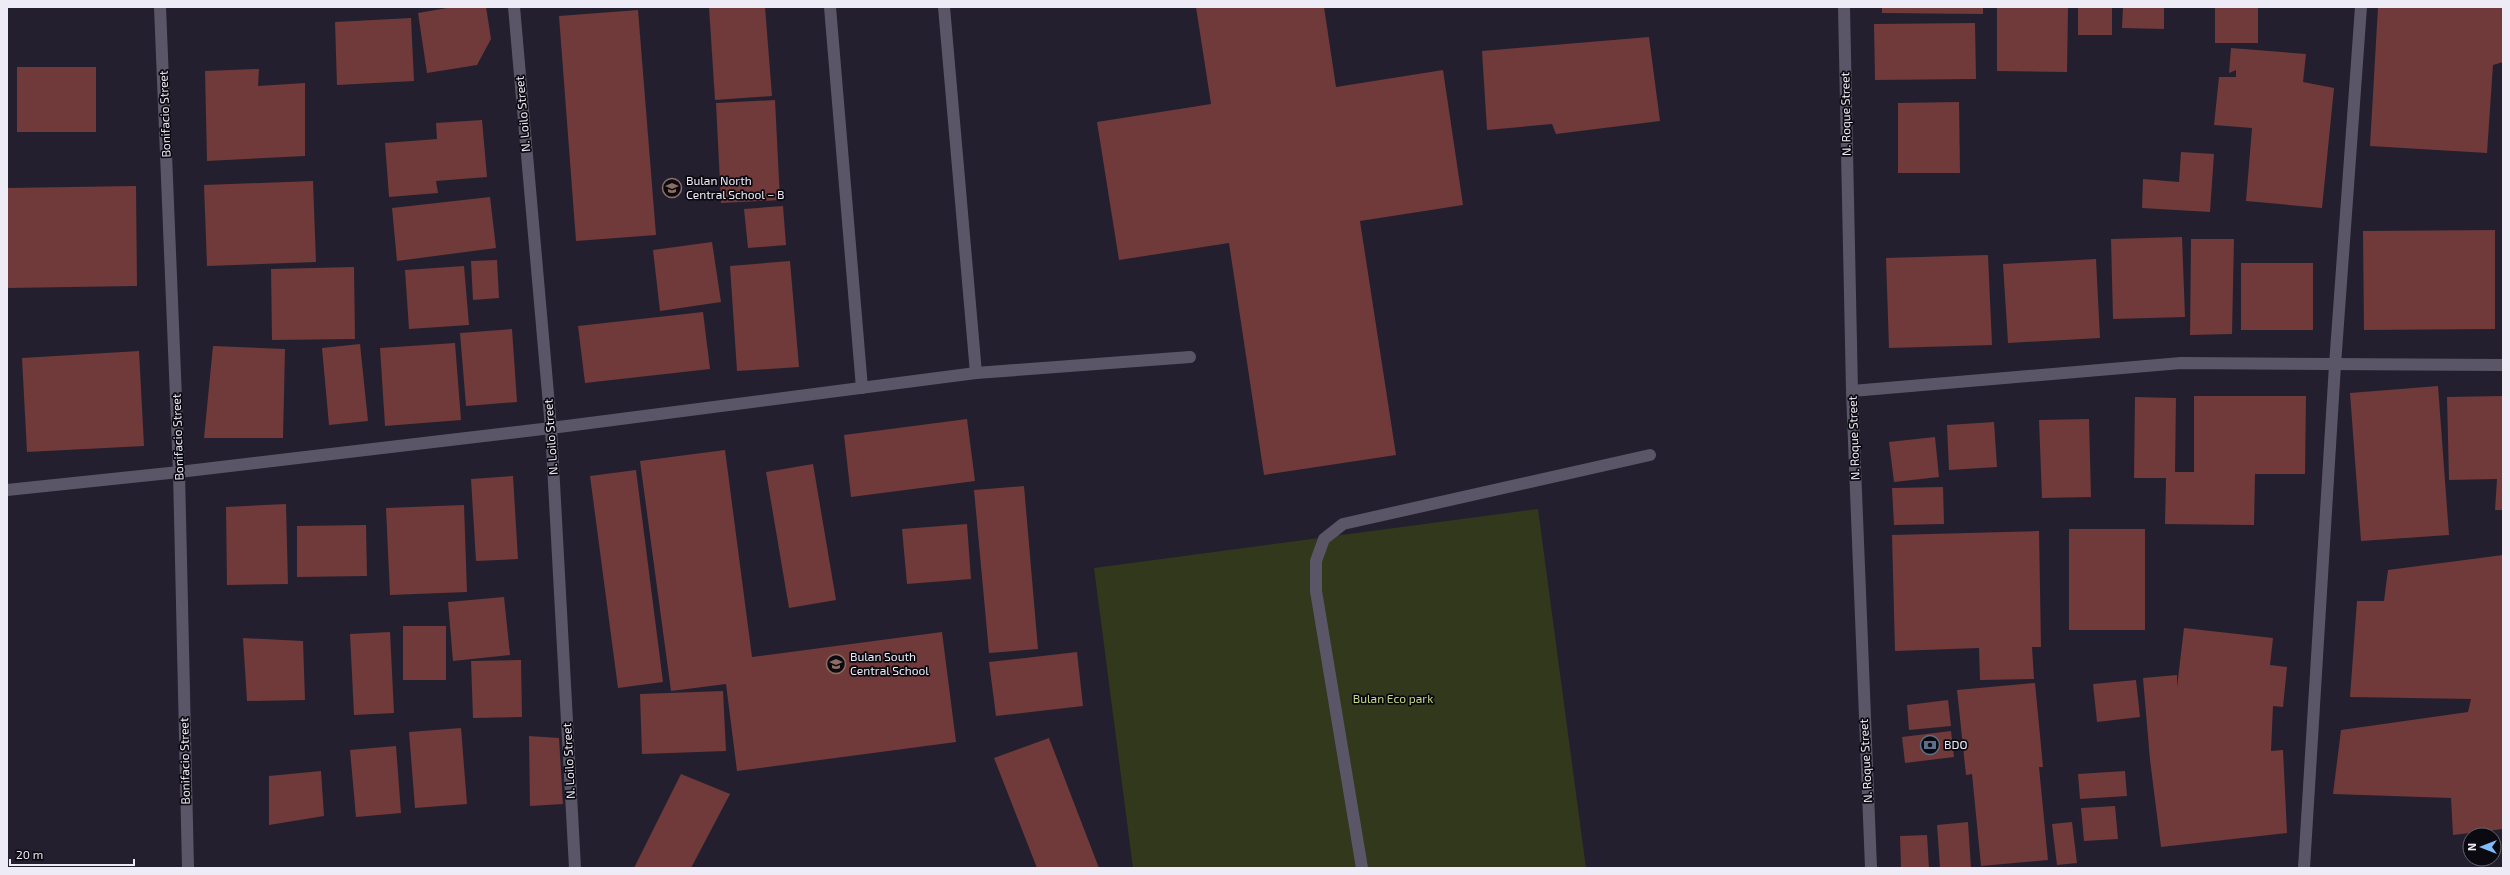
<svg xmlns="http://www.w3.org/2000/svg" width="2510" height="875" font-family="'Exo 2',sans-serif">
<rect width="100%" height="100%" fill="#231f2f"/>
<path fill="#31381c" d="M 1538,509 L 1586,868 L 1133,868 L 1094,568 Z"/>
<g fill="#6f3a39">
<path d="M 453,7 L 486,7 L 491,39 L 477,65 L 427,73 L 418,13 Z"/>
<path d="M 709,7 L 765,7 L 772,96 L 715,100 Z"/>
<path d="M 1196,7 L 1324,7 L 1336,87 L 1443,70 L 1463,205 L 1360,221 L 1396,455 L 1264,475 L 1229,243 L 1119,260 L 1097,122 L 1211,104 Z"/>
<path d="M 1882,7 L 1983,7 L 1983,14 L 1882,13 Z"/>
<path d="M 1997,7 L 2068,7 L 2067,72 L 1997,71 Z"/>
<rect x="2078" y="7" width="34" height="28"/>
<path d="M 2123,7 L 2164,7 L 2164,29 L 2122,28 Z"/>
<rect x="2215" y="7" width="43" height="36"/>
<path d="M 2378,7 L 2503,7 L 2503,62 L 2493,65 L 2487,153 L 2370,146 Z"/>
<path d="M 638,10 L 656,235 L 576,241 L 559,16 Z"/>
<path d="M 411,18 L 414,81 L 337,85 L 335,22 Z"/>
<path d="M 1975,23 L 1976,79 L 1875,80 L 1874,24 Z"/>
<path d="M 1649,37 L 1660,121 L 1556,134 L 1552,124 L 1487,130 L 1482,51 Z"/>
<path d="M 2231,48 L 2306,54 L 2303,82 L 2334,88 L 2322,208 L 2246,201 L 2252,128 L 2214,125 L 2219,77 L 2236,77 L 2236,70 L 2229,73 Z"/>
<rect x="17" y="67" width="79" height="65"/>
<path d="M 259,69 L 258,86 L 305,83 L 305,156 L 207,161 L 205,71 Z"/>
<path d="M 775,100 L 780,200 L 721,203 L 716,103 Z"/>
<path d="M 1959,102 L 1960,173 L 1898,173 L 1898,103 Z"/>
<path d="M 482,120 L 487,177 L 436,181 L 438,193 L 389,197 L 385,143 L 437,139 L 436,123 Z"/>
<path d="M 2181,152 L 2214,154 L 2210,212 L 2142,208 L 2143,179 L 2179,182 Z"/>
<path d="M 313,181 L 316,262 L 207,266 L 204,185 Z"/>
<path d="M 136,186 L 137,286 L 7,288 L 7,188 Z"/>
<path d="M 490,197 L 496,248 L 397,261 L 392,208 Z"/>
<path d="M 783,206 L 786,245 L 748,248 L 744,209 Z"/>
<path d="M 2495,230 L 2495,329 L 2364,330 L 2363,231 Z"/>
<path d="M 2182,237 L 2185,317 L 2113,319 L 2111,239 Z"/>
<path d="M 2191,239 L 2234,239 L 2232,334 L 2190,335 Z"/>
<path d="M 712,242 L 721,302 L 660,311 L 653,250 Z"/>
<path d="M 1988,255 L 1992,345 L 1889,348 L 1886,258 Z"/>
<path d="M 2096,259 L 2100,338 L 2008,343 L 2003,264 Z"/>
<path d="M 497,260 L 499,298 L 473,300 L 471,261 Z"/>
<path d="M 790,261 L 799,367 L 737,371 L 730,266 Z"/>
<rect x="2241" y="263" width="72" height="67"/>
<path d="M 464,266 L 469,325 L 409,329 L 405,270 Z"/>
<path d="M 354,267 L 355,339 L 272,340 L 271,269 Z"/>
<path d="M 703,312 L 710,369 L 585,383 L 578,326 Z"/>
<path d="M 512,329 L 517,402 L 466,406 L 460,333 Z"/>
<path d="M 455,343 L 461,420 L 385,426 L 380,348 Z"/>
<path d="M 360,344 L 368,421 L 329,425 L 322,348 Z"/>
<path d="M 213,346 L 285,349 L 283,438 L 204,438 Z"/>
<path d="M 139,351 L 144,446 L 27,452 L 22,358 Z"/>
<path d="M 2438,386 L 2449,535 L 2361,541 L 2350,393 Z"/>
<path d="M 2194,396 L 2306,396 L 2305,474 L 2255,474 L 2254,525 L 2165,524 L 2166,478 L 2134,478 L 2135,397 L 2176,398 L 2175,472 L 2194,472 Z"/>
<path d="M 2503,396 L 2503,510 L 2495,510 L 2497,479 L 2449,480 L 2447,397 Z"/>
<path d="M 967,419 L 975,481 L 851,497 L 844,435 Z"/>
<path d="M 2089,419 L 2091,497 L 2042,498 L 2039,420 Z"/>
<path d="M 1994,422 L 1997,467 L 1949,470 L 1947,425 Z"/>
<path d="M 1935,437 L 1939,477 L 1894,482 L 1889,442 Z"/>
<path d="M 725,450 L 752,657 L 942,632 L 956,742 L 737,771 L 726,684 L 671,691 L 640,461 Z"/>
<path d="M 813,464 L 836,600 L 789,608 L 766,472 Z"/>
<path d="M 636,470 L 663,682 L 618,688 L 590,476 Z"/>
<path d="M 513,476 L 518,559 L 476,561 L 471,479 Z"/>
<path d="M 1024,486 L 1038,649 L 989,653 L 974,490 Z"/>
<path d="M 1943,487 L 1944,524 L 1894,525 L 1892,488 Z"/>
<path d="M 286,504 L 288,584 L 227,585 L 226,507 Z"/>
<path d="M 464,505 L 467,592 L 390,595 L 386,508 Z"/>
<path d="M 967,524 L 971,579 L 907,584 L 902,529 Z"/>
<path d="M 366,525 L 367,576 L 297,577 L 297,526 Z"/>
<rect x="2069" y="529" width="76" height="101"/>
<path d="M 2039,531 L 2041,647 L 2032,647 L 2034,679 L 1980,680 L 1979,648 L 1895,651 L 1892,535 Z"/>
<path d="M 2503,555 L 2503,829 L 2453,835 L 2451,798 L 2333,794 L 2341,730 L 2468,712 L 2471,699 L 2350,697 L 2357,601 L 2384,601 L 2388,570 Z"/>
<path d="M 504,597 L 510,655 L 453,661 L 448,602 Z"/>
<rect x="403" y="626" width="43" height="54"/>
<path d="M 2184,628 L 2273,638 L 2270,665 L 2287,667 L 2283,707 L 2273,706 L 2271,751 L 2283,750 L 2287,833 L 2161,847 L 2150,760 L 2143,678 L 2177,675 L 2177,687 Z"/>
<path d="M 390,632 L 394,713 L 354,715 L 350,634 Z"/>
<path d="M 243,638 L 303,641 L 305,700 L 247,701 Z"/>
<path d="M 1077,652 L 1083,706 L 996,716 L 989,662 Z"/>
<path d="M 521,660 L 522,717 L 473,718 L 471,661 Z"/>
<path d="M 2136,680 L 2140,717 L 2097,722 L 2093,684 Z"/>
<path d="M 2035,683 L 2043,767 L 2039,767 L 2048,860 L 1981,866 L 1972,774 L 1966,775 L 1957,690 Z"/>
<path d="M 723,691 L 726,751 L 642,754 L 640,694 Z"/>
<path d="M 1948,700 L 1951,726 L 1909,730 L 1907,705 Z"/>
<path d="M 461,728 L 467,804 L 415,808 L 409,732 Z"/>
<path d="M 1951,731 L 1954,757 L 1905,763 L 1902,737 Z"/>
<path d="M 529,736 L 559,738 L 563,804 L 530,806 Z"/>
<path d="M 1049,738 L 1099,868 L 1037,868 L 994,758 Z"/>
<path d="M 396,746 L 401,813 L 356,817 L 350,750 Z"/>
<path d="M 321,771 L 324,816 L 269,825 L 269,776 Z"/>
<path d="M 2125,771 L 2127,796 L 2080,799 L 2078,774 Z"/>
<path d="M 681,774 L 730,794 L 691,868 L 634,868 Z"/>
<path d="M 2115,806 L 2118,839 L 2084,841 L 2081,808 Z"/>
<path d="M 1968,822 L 1971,868 L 1940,868 L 1937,825 Z"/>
<path d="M 2072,822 L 2077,863 L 2057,865 L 2052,824 Z"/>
<path d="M 1927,835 L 1929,868 L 1901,868 L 1900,836 Z"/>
</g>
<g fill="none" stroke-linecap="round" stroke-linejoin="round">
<g stroke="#5a5668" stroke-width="12">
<path d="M 160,7 L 179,472 L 188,868"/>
<path d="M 514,7 L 551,428 L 575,868"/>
<path d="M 830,7 L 862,388"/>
<path d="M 944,7 L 976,373"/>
<path d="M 1844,7 L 1852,391 L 1871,868"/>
<path d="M 1852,391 L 2181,363 L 2503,365"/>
<path d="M 7,490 L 179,472 L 551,428 L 976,373 L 1190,357"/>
<path d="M 1362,868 L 1316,591 L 1316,561 L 1324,539 L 1343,524 L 1650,455"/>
<path d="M 2304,868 L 2335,365 L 2361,7"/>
</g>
</g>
<defs>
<symbol id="school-ring" viewBox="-11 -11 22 22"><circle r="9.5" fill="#0c0a11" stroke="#8d6e63" stroke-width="1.5"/><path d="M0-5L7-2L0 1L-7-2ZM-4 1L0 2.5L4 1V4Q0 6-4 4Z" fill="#8d6e63"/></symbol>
<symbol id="bank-ring" viewBox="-11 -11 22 22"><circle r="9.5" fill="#0c0a11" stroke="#5c6f8a" stroke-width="1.5"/><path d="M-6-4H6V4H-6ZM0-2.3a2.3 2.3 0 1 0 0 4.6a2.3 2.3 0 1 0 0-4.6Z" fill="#5c6f8a"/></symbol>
</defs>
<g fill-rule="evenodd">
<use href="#school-ring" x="661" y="177" width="22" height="22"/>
<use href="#school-ring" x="825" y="653" width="22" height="22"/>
<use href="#bank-ring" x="1919" y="734" width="22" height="22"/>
</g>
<g text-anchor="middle" stroke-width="3.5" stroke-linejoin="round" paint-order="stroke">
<g font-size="12" fill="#edebf6" stroke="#0c0a11">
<text transform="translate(165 114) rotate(-92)" y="4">Bonifacio Street</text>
<text transform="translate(523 114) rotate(-95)" y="4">N. Loilo Street</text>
<text transform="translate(1846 114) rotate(-91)" y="4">N. Roque Street</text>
<text transform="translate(178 437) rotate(-92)" y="4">Bonifacio Street</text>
<text transform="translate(551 437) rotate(-94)" y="4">N. Loilo Street</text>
<text transform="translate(1854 438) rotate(-92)" y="4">N. Roque Street</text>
<text transform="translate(185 761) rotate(-91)" y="4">Bonifacio Street</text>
<text transform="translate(569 761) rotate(-93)" y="4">N. Loilo Street</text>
<text transform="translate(1866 761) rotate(-93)" y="4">N. Roque Street</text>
</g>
<g font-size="12" fill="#edebf6" stroke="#0c0a11" text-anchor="start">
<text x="686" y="185">Bulan North<tspan x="686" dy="14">Central School – B</tspan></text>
<text x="850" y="661">Bulan South<tspan x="850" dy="14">Central School</tspan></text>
<text x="1944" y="749">BDO</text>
</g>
<g font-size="12" fill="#c5da8b" stroke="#0c0a11">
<text x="1393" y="703">Bulan Eco park</text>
</g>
</g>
<rect width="2510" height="875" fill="none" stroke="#edebf6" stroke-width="16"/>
<g transform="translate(2482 847) rotate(270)"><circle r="19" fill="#0c0a11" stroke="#66646d"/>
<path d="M0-3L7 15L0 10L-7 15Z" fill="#81bcfa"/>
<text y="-6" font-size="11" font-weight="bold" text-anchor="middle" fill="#edebf6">N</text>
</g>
<path d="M10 859v6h124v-6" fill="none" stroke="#edebf6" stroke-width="2"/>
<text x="16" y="859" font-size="12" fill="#edebf6" stroke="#0c0a11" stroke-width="3" paint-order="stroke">20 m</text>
</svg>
